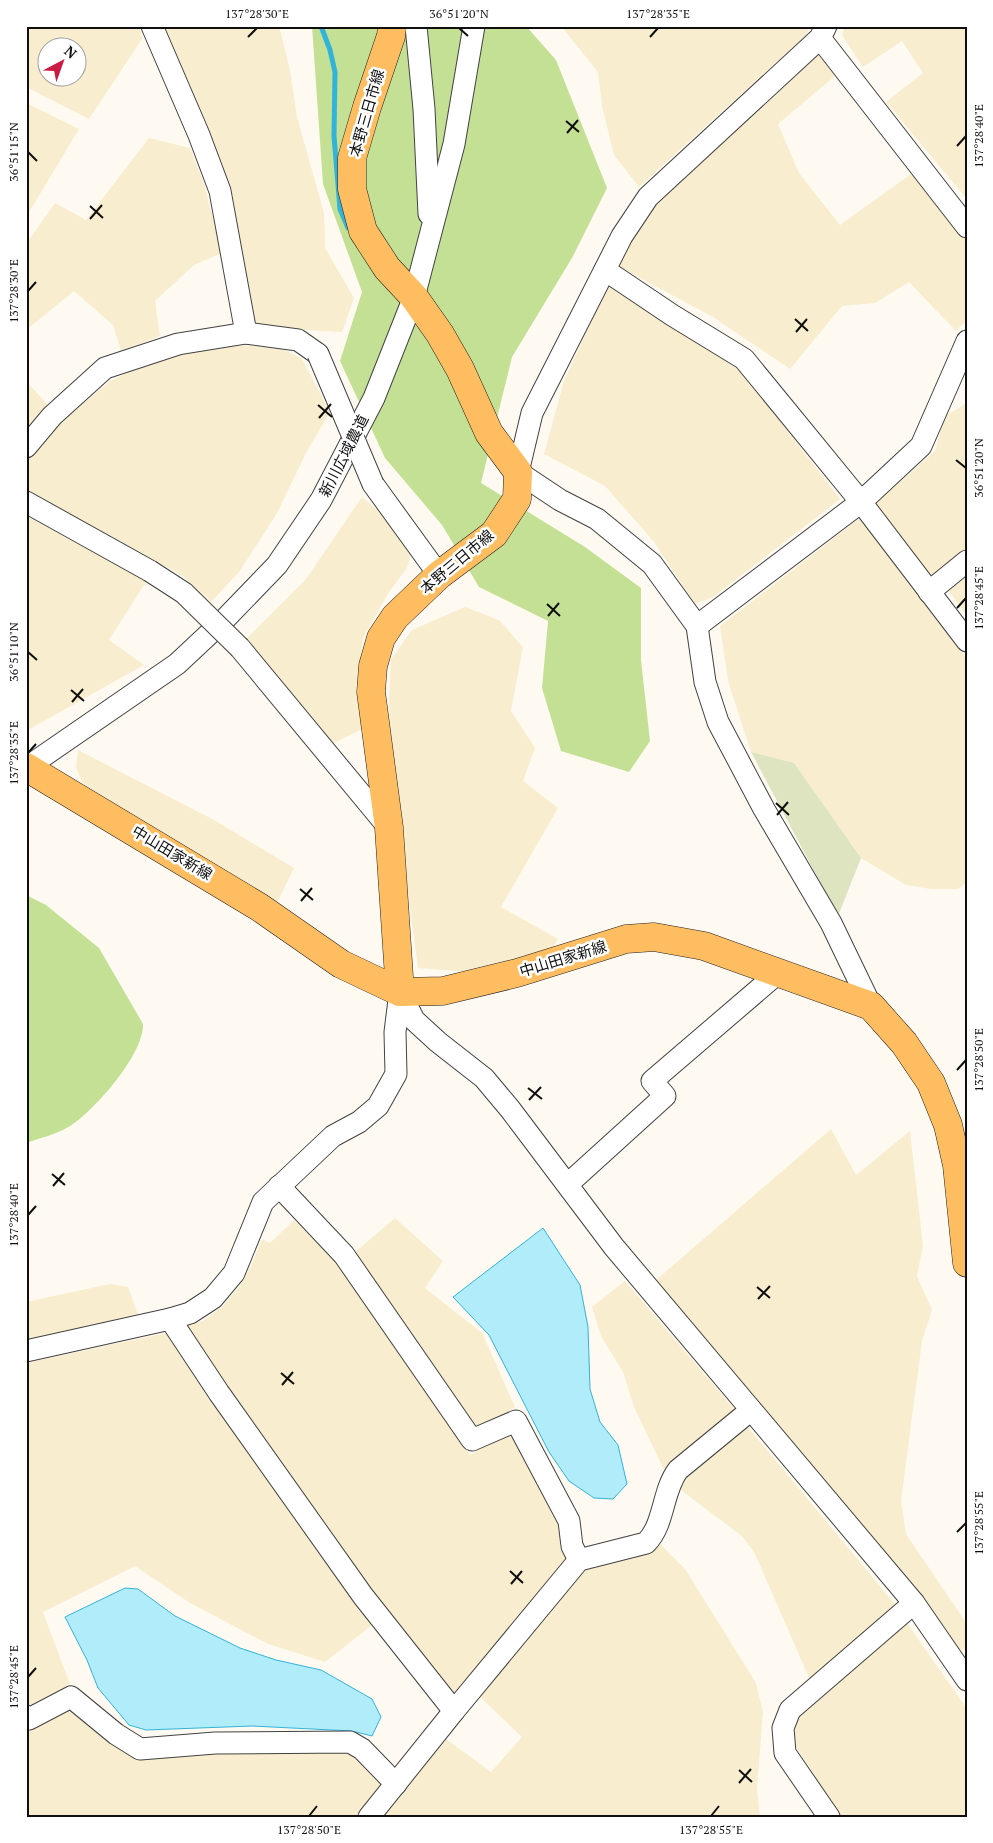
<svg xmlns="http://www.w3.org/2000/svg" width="993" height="1843" font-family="'PT Serif','Noto Sans JP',serif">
<rect width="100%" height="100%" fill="#fffaf1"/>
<g fill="#f8edce" fill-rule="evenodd">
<path d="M 26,26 L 139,26 L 142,39 L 89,119 L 26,87 ZM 48,48 L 78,48 L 78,78 L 48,78 Z"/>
<path d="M 163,26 L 281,26 L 280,30 L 290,70 L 297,117 L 324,213 L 325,248 L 354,298 L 342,332 L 306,330 L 255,323 L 223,173 L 205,120 L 177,65 Z"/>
<path d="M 561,26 L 810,26 L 806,35 L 639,187 L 614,155 L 602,106 L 598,72 Z"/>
<path d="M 845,26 L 967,26 L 967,199 L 886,102 L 923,73 L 902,41 L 863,67 L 842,35 Z"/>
<path d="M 819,54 L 835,76 L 778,124 L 799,173 L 840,225 L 914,172 L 967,242 L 967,320 L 956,331 L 909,282 L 875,303 L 842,306 L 790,369 L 713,317 L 616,265 L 659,199 Z"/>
<path d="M 26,103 L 79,129 L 26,217 Z"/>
<path d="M 149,138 L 190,148 L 204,184 L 222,253 L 194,265 L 155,301 L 160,336 L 121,351 L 113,325 L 74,291 L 26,330 L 26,244 L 55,203 L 86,220 Z"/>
<path d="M 608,285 L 742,372 L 840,499 L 713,597 L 695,604 L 654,542 L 605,486 L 544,454 L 564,381 Z"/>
<path d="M 228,345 L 280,347 L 302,359 L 330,412 L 307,451 L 276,515 L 239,572 L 211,602 L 183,576 L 26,490 L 26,462 L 60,423 L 110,381 L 137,368 L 184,352 Z"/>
<path d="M 26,381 L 48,405 L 26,431 Z"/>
<path d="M 967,403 L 967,549 L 932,578 L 875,504 L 935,451 L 945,416 Z"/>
<path d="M 362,497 L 389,520 L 411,555 L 407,568 L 389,592 L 363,638 L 356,689 L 362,729 L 330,745 L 246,639 L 306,579 Z"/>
<path d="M 26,513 L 64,537 L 147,580 L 109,640 L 144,665 L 26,731 Z"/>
<path d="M 860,518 L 967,659 L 967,882 L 958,889 L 931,889 L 906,885 L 861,858 L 794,763 L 751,752 L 728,681 L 720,626 Z"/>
<path d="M 967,576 L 967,616 L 949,591 Z"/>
<path d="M 465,607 L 499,620 L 523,647 L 511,711 L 535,748 L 523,781 L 558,808 L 501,907 L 558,939 L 551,950 L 469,972 L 418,968 L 391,766 L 389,701 L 391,659 L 412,630 Z"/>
<path d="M 78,750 L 214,820 L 294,868 L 276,905 L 131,817 L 82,782 L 76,767 Z"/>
<path d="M 831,1129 L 856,1175 L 910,1131 L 923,1246 L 917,1276 L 932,1310 L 922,1341 L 901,1501 L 906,1534 L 967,1624 L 967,1648 L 957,1652 L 656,1280 Z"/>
<path d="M 395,1218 L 443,1261 L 425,1288 L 482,1333 L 515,1407 L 473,1434 L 354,1253 Z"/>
<path d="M 294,1220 L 334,1260 L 470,1455 L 512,1430 L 560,1520 L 571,1558 L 455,1701 L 367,1590 L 185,1326 L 203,1321 L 223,1306 L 239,1287 L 251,1266 L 262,1239 L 270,1243 Z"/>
<path d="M 625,1281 L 735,1410 L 665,1472 L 634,1407 L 623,1372 L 601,1336 L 592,1307 Z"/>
<path d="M 110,1284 L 128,1287 L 139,1318 L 26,1342 L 26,1302 Z"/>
<path d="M 166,1333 L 372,1625 L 325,1662 L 268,1644 L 190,1603 L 135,1566 L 43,1612 L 70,1684 L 29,1708 L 26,1703 L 26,1363 Z"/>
<path d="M 747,1426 L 898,1608 L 810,1680 L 755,1554 L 743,1537 L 677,1487 L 684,1476 Z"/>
<path d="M 659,1543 L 685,1569 L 756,1683 L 763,1712 L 757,1788 L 760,1817 L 387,1817 L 384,1814 L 445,1738 L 491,1772 L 522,1737 L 479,1696 L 585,1570 L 643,1551 Z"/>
<path d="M 907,1623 L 967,1709 L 967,1817 L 841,1817 L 794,1743 L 794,1724 L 801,1715 Z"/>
<path d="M 72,1708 L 137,1757 L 218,1748 L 350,1750 L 387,1785 L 359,1817 L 26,1817 L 26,1751 L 30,1728 Z"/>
</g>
<g fill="#c3e095">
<path d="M 312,26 L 526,26 L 556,60 L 607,188 L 572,258 L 512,357 L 481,483 L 585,547 L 641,588 L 641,660 L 650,741 L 629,772 L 561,751 L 542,688 L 548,621 L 479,587 L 442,525 L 385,458 L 340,361 L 362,292 L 323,184 Z"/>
<path d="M 26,895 L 46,905 L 99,948 L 143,1024 C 144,1054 95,1110 70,1126 C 58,1134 40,1138 26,1143 Z"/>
</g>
<path fill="#dee4bf" d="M 751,752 L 794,763 L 861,858 L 838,916 Z"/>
<g fill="#b1ecfb" stroke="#32b3d8">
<path d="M 543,1228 L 580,1285 L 588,1327 L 590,1389 L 600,1422 L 618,1445 L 627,1484 L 613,1499 L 594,1498 L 569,1481 L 549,1452 L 489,1335 L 453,1297 Z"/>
<path d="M 125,1588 L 138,1589 L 175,1616 L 240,1648 L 276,1660 L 321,1670 L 372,1699 L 381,1717 L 372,1736 L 352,1731 L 252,1726 L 146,1730 L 129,1725 L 98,1688 L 87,1660 L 65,1617 Z"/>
</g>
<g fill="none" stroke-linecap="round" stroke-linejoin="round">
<path stroke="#32b3d8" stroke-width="5" d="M 321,26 L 330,50 L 335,72 L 334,136 L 340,209 L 348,228"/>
<defs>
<g id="minor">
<path d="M 152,26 L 199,135 L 220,191 L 246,333"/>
<path d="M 416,26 L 424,109 L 429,214"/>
<path d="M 826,26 L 820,38 L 648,197 L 622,236 L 532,413 L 518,472 L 560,500 L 597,519 L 652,564 L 697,626 L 705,682 L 718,722 L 764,809 L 831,923 L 871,1006"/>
<path d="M 820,38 L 967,227"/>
<path d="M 605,270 L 672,315 L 744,359 L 861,502 L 967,641"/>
<path d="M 26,447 L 52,416 L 105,368 L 178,344 L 246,333 L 298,340 L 318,354"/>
<path d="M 373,484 L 439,575"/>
<path d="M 26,502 L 150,571"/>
<path d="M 929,592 L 967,561"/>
<path d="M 697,626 L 861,502 L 921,446 L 967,341"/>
<path d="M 240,648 L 389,828"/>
<path d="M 26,768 L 177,664 L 223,621 L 277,565 L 321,500 L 374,398 L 414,297 L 454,144 L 474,26"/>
<path d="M 400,992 L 414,1020 L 438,1042 L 484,1078 L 510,1109 L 614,1247 L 914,1603 L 967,1680"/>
<path d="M 568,1184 L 665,1096 L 652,1081 L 778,973"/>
<path d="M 279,1186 L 344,1255 L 472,1440 L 516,1421 L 569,1521 L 572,1546 L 579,1560"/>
<path d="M 170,1319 L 219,1393 L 363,1596 L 454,1711 L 369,1817"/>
<path d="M 26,1351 L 170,1319 L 190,1313 L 213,1298 L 234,1273 L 263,1202 L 333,1136 L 359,1122 L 378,1106 L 396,1074 L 395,1032 L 400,992"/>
<path d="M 454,1711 L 579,1560 L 646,1543 C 665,1524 662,1491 678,1470 L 751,1410"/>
<path d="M 26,1716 L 29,1719 L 71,1697 L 116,1734 L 140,1749 L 215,1743 L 350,1742 L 362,1749 L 396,1784"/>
<path d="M 829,1817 L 785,1753 L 783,1728 L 790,1710 L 914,1603"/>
</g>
<g id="major">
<path d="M 392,26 L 391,36 L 367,107 L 352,158 L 352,189 L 363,231 L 387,268 L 414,297 L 440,334 L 460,369 L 489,433 L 518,472 L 517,499 L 494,534 L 439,575 L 395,617 L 381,638 L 373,666 L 371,692 L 389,828 L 400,992"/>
<path d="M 26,767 L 259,907 L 341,964 L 400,992 L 443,991 L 517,973 L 626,939 L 654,937 L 704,946 L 871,1006 L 904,1043 L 931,1083 L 948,1125 L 957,1165 L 967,1263"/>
</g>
</defs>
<use href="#minor" stroke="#424242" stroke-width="23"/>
<use href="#major" stroke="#202020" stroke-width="29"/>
<use href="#minor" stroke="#fff" stroke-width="21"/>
<use href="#major" stroke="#ffbd61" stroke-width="28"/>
<defs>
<g id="minor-bridge">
<path d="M 318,354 L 373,484"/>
<path d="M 150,571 L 184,593 L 240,648"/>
</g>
</defs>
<use href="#minor-bridge" stroke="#424242" stroke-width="23" stroke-linecap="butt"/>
<use href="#minor-bridge" stroke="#fff" stroke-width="21"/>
</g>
<path fill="none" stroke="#0f0f0f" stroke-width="2" d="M 459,28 L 468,36M 248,37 L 257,28M 650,37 L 658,28M 566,121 L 579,132M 567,133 L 578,120M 957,146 L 966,136M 28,152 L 37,161M 90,206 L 103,218M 90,219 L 102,205M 28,291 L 36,282M 795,319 L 808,331M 796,332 L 807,319M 318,405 L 332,417M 319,418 L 331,404M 956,460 L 966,468M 547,604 L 560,616M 957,608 L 966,598M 548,616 L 559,603M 28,652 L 37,660M 71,690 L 84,701M 72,702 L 83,689M 28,753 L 36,744M 776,803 L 789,815M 777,815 L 788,802M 300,889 L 313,900M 301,901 L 312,888M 957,1070 L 966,1060M 528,1088 L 542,1099M 529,1100 L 541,1087M 52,1174 L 65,1185M 53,1186 L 64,1173M 28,1215 L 36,1206M 757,1287 L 770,1298M 758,1299 L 770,1286M 281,1373 L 294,1384M 282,1385 L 293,1372M 957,1532 L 966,1523M 510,1571 L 523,1583M 511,1584 L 522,1571M 28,1677 L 36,1668M 739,1770 L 752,1782M 739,1783 L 751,1769M 309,1816 L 317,1806M 711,1816 L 719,1806"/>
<g text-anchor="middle" stroke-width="5" stroke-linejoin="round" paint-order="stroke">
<g font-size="15" fill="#0f0f0f" stroke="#fff">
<text transform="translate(367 113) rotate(-74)" y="5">本野三日市線</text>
<text transform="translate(344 456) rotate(-63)" y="5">新川広域農道</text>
<text transform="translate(457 562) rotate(-40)" y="5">本野三日市線</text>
<text transform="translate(172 853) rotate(31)" y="5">中山田家新線</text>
<text transform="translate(563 959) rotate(-17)" y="5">中山田家新線</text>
</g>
</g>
<rect width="993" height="1843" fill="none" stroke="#ffffff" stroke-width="55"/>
<g transform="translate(62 62) rotate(41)"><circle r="24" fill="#ffffff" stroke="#9f9f9f"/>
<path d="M0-4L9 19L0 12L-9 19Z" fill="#cc1b42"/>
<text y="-8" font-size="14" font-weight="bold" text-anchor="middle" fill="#0f0f0f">N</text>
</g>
<rect x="28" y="28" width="938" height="1788" fill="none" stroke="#0f0f0f" stroke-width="2"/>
<g font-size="12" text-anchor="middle" fill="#0f0f0f">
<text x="257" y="18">137°28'30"E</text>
<text x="459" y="18">36°51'20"N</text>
<text x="658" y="18">137°28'35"E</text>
<text transform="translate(979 136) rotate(-90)" y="4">137°28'40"E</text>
<text transform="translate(14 152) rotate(-90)" y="4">36°51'15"N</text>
<text transform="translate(14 291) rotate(-90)" y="4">137°28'30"E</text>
<text transform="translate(979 468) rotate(-90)" y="4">36°51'20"N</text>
<text transform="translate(979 598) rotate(-90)" y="4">137°28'45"E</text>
<text transform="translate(14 652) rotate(-90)" y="4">36°51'10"N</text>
<text transform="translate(14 753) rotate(-90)" y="4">137°28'35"E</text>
<text transform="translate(979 1060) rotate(-90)" y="4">137°28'50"E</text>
<text transform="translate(14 1215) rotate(-90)" y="4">137°28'40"E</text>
<text transform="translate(979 1523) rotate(-90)" y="4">137°28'55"E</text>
<text transform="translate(14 1677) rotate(-90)" y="4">137°28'45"E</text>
<text x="309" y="1834">137°28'50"E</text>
<text x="711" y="1834">137°28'55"E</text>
</g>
</svg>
